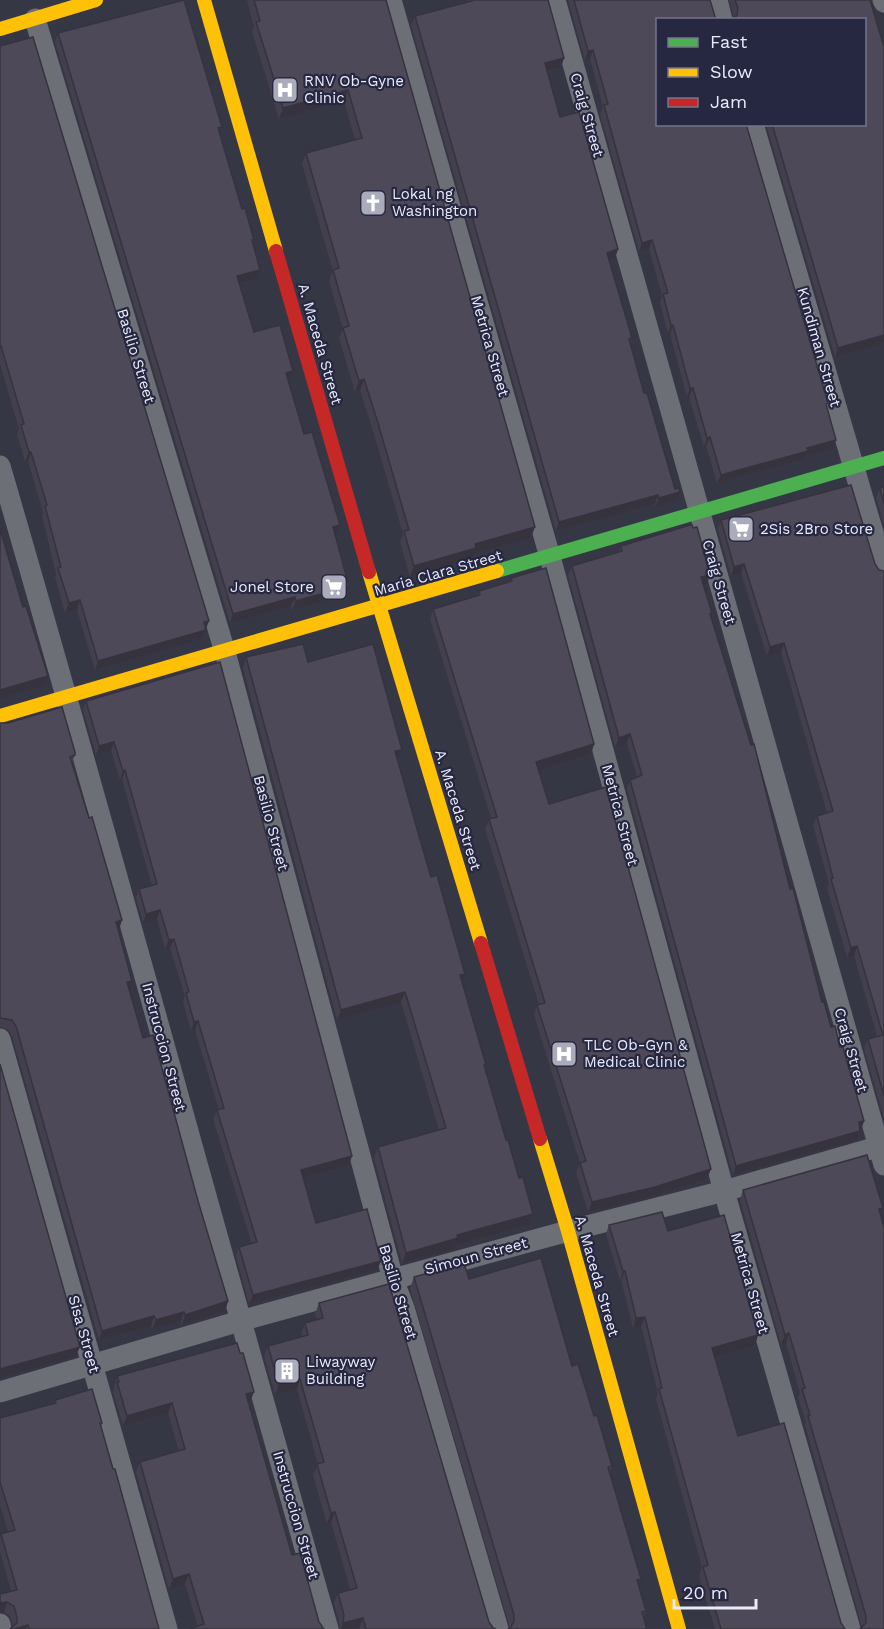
<svg xmlns="http://www.w3.org/2000/svg" width="884" height="1629" font-family="'Work Sans',sans-serif">
<rect width="100%" height="100%" fill="#363745"/>
<g fill="none" stroke-linecap="round" stroke-linejoin="round">
<g stroke="#6c6f76" stroke-width="21">
<path d="M 391,0 L 550,557 L 724,1191 L 850,1629"/>
<path d="M 555,0 L 884,1165"/>
<path d="M 717,0 L 722,20"/>
<path d="M 883,0 L 884,2"/>
<path d="M 35,19 L 225,652 L 393,1279 L 404,1308 L 498,1629"/>
<path d="M 753,124 L 884,570"/>
<path d="M 0,466 C 113,853 217,1242 328,1629"/>
<path d="M 0,1039 L 167,1629"/>
<path d="M 0,1392 L 240,1321 L 568,1231 L 724,1191 L 884,1145"/>
<path d="M 0,1624 L 1,1629"/>
</g>
<path stroke="#4caf50" stroke-width="14" d="M 497,571 L 884,458"/>
<g stroke="#ffc107" stroke-width="14">
<path d="M 204,0 L 276,251"/>
<path d="M 0,29 L 96,0"/>
<path d="M 369,572 L 481,943"/>
<path d="M 0,716 L 497,571"/>
<path d="M 540,1139 L 568,1231 L 679,1629"/>
</g>
<g stroke="#c62828" stroke-width="14">
<path d="M 276,251 L 369,572"/>
<path d="M 481,943 L 540,1139"/>
</g>
</g>
<g fill="#433f4d">
<path d="M 247,0 L 386,0 L 531,538 L 474,554 L 472,559 L 410,577 L 400,542 L 403,534 L 374,434 L 360,390 L 355,392 L 339,338 L 343,329 L 329,281 L 333,271 L 302,164 L 306,153 L 355,140 L 344,101 L 279,119 L 252,32 L 254,27 Z"/>
<path d="M 468,0 L 548,0 L 564,58 L 561,67 L 547,71 L 560,117 L 618,249 L 615,258 L 609,260 L 632,338 L 630,343 L 677,500 L 655,507 L 655,504 L 556,531 L 411,25 L 415,16 L 467,2 Z"/>
<path d="M 568,0 L 710,0 L 836,440 L 833,449 L 806,456 L 805,459 L 717,483 L 706,446 L 704,447 L 689,397 L 687,397 L 670,334 L 668,334 L 660,303 L 662,295 L 649,249 L 639,251 L 600,114 L 603,106 L 590,59 L 585,60 Z"/>
<path d="M 729,0 L 870,0 L 884,343 L 835,357 L 766,124 L 864,124 L 734,20 L 734,17 Z"/>
<path d="M 58,33 L 220,133 L 242,209 L 254,240 L 253,244 L 260,270 L 257,279 L 240,284 L 254,332 L 293,371 L 290,380 L 288,381 L 304,434 L 336,534 L 335,535 L 349,586 L 345,595 L 292,610 L 291,606 L 230,623 L 55,42 Z"/>
<path d="M 0,46 L 206,629 L 202,639 L 95,670 L 77,610 L 65,613 L 55,577 L 56,574 L 42,515 L 43,512 L 28,461 L 25,462 L 17,434 L 19,429 L 0,364 Z"/>
<path d="M 884,487 L 884,525 L 876,498 L 880,488 Z"/>
<path d="M 721,520 L 875,564 L 879,570 L 884,571 L 884,1118 L 864,1049 L 868,1039 L 877,1036 L 854,956 L 847,957 L 827,888 L 829,884 L 813,825 L 817,816 L 827,813 L 781,652 L 767,656 L 741,573 L 731,576 L 718,529 Z"/>
<path d="M 621,546 L 707,584 L 703,585 L 711,616 L 822,1002 L 831,1027 L 840,1047 L 864,1121 L 857,1140 L 733,1175 L 627,789 L 630,780 L 637,777 L 627,743 L 615,747 L 568,575 L 572,566 L 619,552 Z"/>
<path d="M 511,578 L 594,744 L 591,754 L 538,770 L 549,804 L 707,1179 L 651,1197 L 588,1212 L 576,1173 L 580,1163 L 534,1015 L 537,1005 L 539,1005 L 485,829 L 489,819 L 491,818 L 430,619 L 433,609 L 477,596 L 479,591 L 510,582 Z"/>
<path d="M 246,657 L 308,662 L 398,760 L 431,877 L 465,974 L 462,982 L 485,1068 L 506,1140 L 519,1178 L 533,1214 L 529,1225 L 455,1245 L 454,1249 L 402,1263 L 374,1158 L 378,1147 L 439,1130 L 401,1002 L 337,1020 L 243,668 Z"/>
<path d="M 220,662 L 349,1165 L 303,1178 L 316,1223 L 381,1261 L 377,1270 L 249,1304 L 236,1256 L 239,1247 L 252,1244 L 213,1119 L 217,1110 L 219,1110 L 195,1030 L 191,1031 L 183,1002 L 185,996 L 170,948 L 165,949 L 157,919 L 143,923 L 136,898 L 139,889 L 152,886 L 122,779 L 120,780 L 111,750 L 96,755 L 83,710 L 86,701 Z"/>
<path d="M 0,723 L 75,755 L 72,762 L 132,981 L 129,989 L 143,1038 L 198,1201 L 228,1301 L 225,1311 L 182,1325 L 181,1321 L 152,1329 L 151,1326 L 99,1340 L 12,1036 L 8,1030 L 0,1027 Z"/>
<path d="M 743,1190 L 880,1215 L 884,1629 L 862,1627 L 805,1425 L 806,1422 L 798,1398 L 800,1393 L 786,1343 L 781,1344 L 740,1200 Z"/>
<path d="M 609,1225 L 668,1231 L 758,1335 L 755,1345 L 715,1356 L 738,1436 L 841,1623 L 845,1629 L 715,1629 L 699,1576 L 702,1567 L 656,1399 L 658,1393 L 641,1326 L 633,1328 L 621,1280 L 620,1281 L 606,1234 Z"/>
<path d="M 414,1277 L 469,1279 L 572,1366 L 594,1416 L 612,1466 L 610,1472 L 639,1585 L 646,1611 L 644,1618 L 510,1628 L 410,1288 Z"/>
<path d="M 319,1303 L 489,1622 L 493,1628 L 496,1629 L 360,1629 L 359,1628 L 355,1629 L 340,1629 L 340,1626 L 334,1603 L 338,1593 L 350,1589 L 331,1522 L 327,1524 L 313,1475 L 318,1464 L 297,1389 L 275,1395 L 264,1356 L 268,1346 L 302,1337 L 301,1334 L 305,1323 L 317,1320 L 315,1314 Z"/>
<path d="M 117,1376 L 250,1402 L 249,1403 L 292,1555 L 319,1622 L 198,1627 L 185,1584 L 169,1589 L 136,1472 L 140,1462 L 179,1451 L 168,1413 L 123,1426 L 113,1392 L 114,1389 L 114,1387 Z"/>
<path d="M 55,1400 L 102,1423 L 101,1427 L 159,1629 L 10,1629 L 13,1626 L 10,1616 L 4,1612 L 0,1613 L 0,1603 L 11,1591 L 0,1552 L 0,1538 L 1,1534 L 8,1532 L 0,1505 L 0,1418 L 54,1403 Z"/>
</g>
<g fill="#37333e">
<path d="M 593,50 L 590,59 L 585,60 L 588,51 Z"/>
<path d="M 564,58 L 561,67 L 542,72 L 545,63 Z"/>
<path d="M 348,90 L 344,101 L 279,119 L 283,108 Z"/>
<path d="M 652,240 L 649,249 L 639,251 L 642,243 Z"/>
<path d="M 618,249 L 615,258 L 604,262 L 607,253 Z"/>
<path d="M 260,270 L 257,279 L 234,285 L 237,276 Z"/>
<path d="M 671,325 L 673,325 L 670,334 L 668,334 Z"/>
<path d="M 884,335 L 884,343 L 835,357 L 838,348 Z"/>
<path d="M 293,371 L 290,380 L 283,382 L 286,373 Z"/>
<path d="M 364,379 L 360,390 L 355,392 L 359,381 Z"/>
<path d="M 690,388 L 693,388 L 689,397 L 687,397 Z"/>
<path d="M 710,437 L 706,446 L 704,447 L 707,438 Z"/>
<path d="M 836,440 L 833,449 L 806,456 L 805,459 L 717,483 L 721,475 Z"/>
<path d="M 29,452 L 31,452 L 28,461 L 25,462 Z"/>
<path d="M 680,492 L 677,500 L 655,507 L 659,498 Z"/>
<path d="M 658,495 L 655,504 L 556,531 L 559,522 Z"/>
<path d="M 340,525 L 336,534 L 330,536 L 333,527 Z"/>
<path d="M 535,527 L 531,538 L 474,554 L 472,559 L 410,577 L 414,566 L 475,544 Z"/>
<path d="M 744,564 L 741,573 L 731,576 L 734,567 Z"/>
<path d="M 710,575 L 707,584 L 698,586 L 701,577 Z"/>
<path d="M 349,586 L 345,595 L 292,610 L 296,601 Z"/>
<path d="M 295,597 L 291,606 L 230,623 L 233,614 Z"/>
<path d="M 80,600 L 77,610 L 65,613 L 69,603 Z"/>
<path d="M 209,621 L 202,639 L 95,670 L 98,661 Z"/>
<path d="M 784,643 L 781,652 L 767,656 L 770,647 Z"/>
<path d="M 48,676 L 44,685 L 0,698 L 0,690 Z"/>
<path d="M 630,734 L 627,743 L 615,747 L 619,738 Z"/>
<path d="M 114,742 L 111,750 L 96,755 L 99,746 Z"/>
<path d="M 594,744 L 591,754 L 532,772 L 536,762 Z"/>
<path d="M 402,750 L 398,760 L 395,751 Z"/>
<path d="M 125,770 L 122,779 L 120,780 L 123,771 Z"/>
<path d="M 160,910 L 157,919 L 143,923 L 146,914 Z"/>
<path d="M 122,920 L 119,930 L 112,931 L 116,922 Z"/>
<path d="M 174,939 L 170,948 L 165,949 L 169,940 Z"/>
<path d="M 857,946 L 854,956 L 847,957 L 851,948 Z"/>
<path d="M 465,974 L 462,985 L 460,975 Z"/>
<path d="M 132,981 L 129,990 L 127,982 Z"/>
<path d="M 405,992 L 401,1002 L 337,1020 L 341,1010 Z"/>
<path d="M 198,1021 L 195,1030 L 191,1031 L 194,1022 Z"/>
<path d="M 864,1121 L 861,1130 L 856,1131 L 859,1122 Z"/>
<path d="M 860,1131 L 857,1140 L 733,1175 L 736,1166 Z"/>
<path d="M 352,1156 L 349,1165 L 298,1179 L 301,1170 Z"/>
<path d="M 711,1169 L 707,1179 L 651,1197 L 588,1212 L 592,1202 Z"/>
<path d="M 533,1214 L 529,1225 L 455,1245 L 454,1249 L 402,1263 L 406,1253 L 457,1235 Z"/>
<path d="M 381,1261 L 377,1270 L 249,1304 L 253,1295 Z"/>
<path d="M 623,1271 L 625,1271 L 621,1280 L 620,1281 Z"/>
<path d="M 228,1301 L 225,1311 L 182,1325 L 185,1315 Z"/>
<path d="M 184,1312 L 181,1321 L 152,1329 L 156,1320 Z"/>
<path d="M 154,1316 L 151,1326 L 99,1340 L 102,1331 Z"/>
<path d="M 645,1317 L 641,1326 L 633,1328 L 636,1318 Z"/>
<path d="M 789,1333 L 786,1343 L 781,1344 L 785,1335 Z"/>
<path d="M 758,1335 L 755,1345 L 709,1358 L 712,1348 Z"/>
<path d="M 80,1347 L 76,1356 L 0,1378 L 0,1369 Z"/>
<path d="M 300,1379 L 297,1389 L 275,1395 L 279,1385 Z"/>
<path d="M 254,1392 L 250,1402 L 243,1404 L 246,1394 Z"/>
<path d="M 172,1403 L 168,1413 L 123,1426 L 127,1416 Z"/>
<path d="M 335,1512 L 331,1522 L 327,1524 L 331,1513 Z"/>
<path d="M 189,1574 L 185,1584 L 169,1589 L 173,1579 Z"/>
<path d="M 7,1602 L 4,1612 L 0,1613 L 0,1603 Z"/>
<path d="M 363,1618 L 359,1628 L 355,1629 L 341,1629 L 343,1623 Z"/>
<path d="M 28,1625 L 26,1629 L 15,1629 Z"/>
</g>
<g fill="#4e4959" stroke="#37333e" stroke-width="1.5">
<path d="M 184,0 L 222,127 L 218,128 L 242,209 L 245,208 L 254,240 L 252,240 L 260,270 L 237,276 L 254,332 L 280,325 L 293,371 L 286,373 L 304,434 L 312,432 L 340,525 L 333,527 L 349,586 L 296,601 L 295,597 L 233,614 L 58,33 Z"/>
<path d="M 254,0 L 386,0 L 535,527 L 475,544 L 476,548 L 414,566 L 404,531 L 409,530 L 378,423 L 364,379 L 359,381 L 343,328 L 349,326 L 333,270 L 339,268 L 306,153 L 362,138 L 348,90 L 283,108 L 256,22 L 260,21 Z"/>
<path d="M 472,0 L 548,0 L 564,58 L 545,63 L 560,117 L 579,112 L 618,249 L 607,253 L 632,338 L 629,339 L 644,393 L 647,393 L 675,489 L 679,488 L 680,492 L 659,498 L 658,495 L 559,522 L 415,16 L 472,1 Z"/>
<path d="M 574,0 L 710,0 L 716,20 L 657,20 L 657,124 L 746,124 L 828,403 L 826,404 L 836,440 L 807,448 L 808,451 L 721,475 L 710,437 L 707,438 L 693,388 L 690,388 L 673,325 L 671,325 L 663,294 L 668,293 L 652,240 L 642,243 L 604,105 L 608,104 L 593,50 L 588,51 Z"/>
<path d="M 735,0 L 870,0 L 884,47 L 884,335 L 838,348 L 772,124 L 864,124 L 864,20 L 734,20 L 737,15 L 738,8 Z"/>
<path d="M 33,37 L 209,621 L 204,622 L 206,630 L 98,661 L 80,600 L 69,603 L 58,568 L 61,567 L 45,506 L 47,505 L 31,452 L 29,452 L 21,425 L 24,424 L 1,346 L 0,346 L 0,46 Z"/>
<path d="M 851,485 L 875,564 L 879,570 L 884,571 L 884,1096 L 868,1039 L 883,1035 L 857,946 L 851,948 L 831,879 L 833,878 L 817,816 L 833,811 L 784,643 L 770,647 L 744,564 L 734,567 L 721,520 Z"/>
<path d="M 884,487 L 884,504 L 880,488 Z"/>
<path d="M 690,525 L 692,525 L 693,528 L 697,527 L 710,575 L 701,577 L 712,613 L 710,614 L 751,745 L 754,744 L 790,889 L 793,888 L 822,1002 L 824,1002 L 831,1027 L 835,1026 L 840,1047 L 843,1047 L 864,1121 L 859,1122 L 860,1131 L 736,1166 L 630,780 L 642,775 L 630,734 L 619,738 L 572,566 L 622,551 L 621,546 Z"/>
<path d="M 0,529 L 23,607 L 26,606 L 48,676 L 0,690 Z"/>
<path d="M 546,568 L 594,744 L 536,762 L 549,804 L 606,787 L 711,1169 L 655,1187 L 592,1202 L 580,1163 L 586,1161 L 537,1005 L 545,1003 L 489,819 L 497,817 L 433,609 L 480,595 L 479,591 L 512,581 L 511,578 Z"/>
<path d="M 303,644 L 308,662 L 373,644 L 402,750 L 395,751 L 419,836 L 431,877 L 437,875 L 465,974 L 460,975 L 486,1065 L 484,1065 L 506,1140 L 508,1140 L 519,1178 L 523,1177 L 533,1214 L 457,1235 L 458,1238 L 406,1253 L 378,1147 L 446,1128 L 405,992 L 341,1010 L 246,657 Z"/>
<path d="M 220,662 L 352,1156 L 301,1170 L 316,1223 L 367,1209 L 381,1261 L 253,1295 L 239,1247 L 257,1242 L 217,1110 L 224,1108 L 198,1021 L 194,1022 L 186,993 L 189,992 L 174,939 L 169,940 L 160,910 L 146,914 L 139,889 L 157,884 L 125,770 L 123,771 L 114,742 L 99,746 L 86,701 Z"/>
<path d="M 62,707 L 75,752 L 75,755 L 70,757 L 89,818 L 92,817 L 122,920 L 116,922 L 132,981 L 127,982 L 143,1038 L 153,1035 L 198,1201 L 228,1301 L 185,1315 L 184,1312 L 156,1320 L 154,1316 L 102,1331 L 16,1026 L 12,1020 L 0,1018 L 0,723 L 8,723 Z"/>
<path d="M 0,1064 L 80,1347 L 0,1369 Z"/>
<path d="M 867,1155 L 883,1208 L 879,1209 L 884,1228 L 884,1629 L 860,1629 L 866,1623 L 866,1616 L 808,1416 L 810,1415 L 802,1389 L 805,1388 L 789,1333 L 785,1335 L 743,1190 Z"/>
<path d="M 662,1212 L 668,1231 L 724,1215 L 758,1335 L 712,1348 L 738,1436 L 784,1423 L 841,1623 L 845,1629 L 721,1629 L 703,1567 L 708,1565 L 659,1389 L 662,1388 L 645,1317 L 636,1318 L 625,1271 L 623,1271 L 609,1225 Z"/>
<path d="M 541,1258 L 572,1366 L 578,1364 L 594,1416 L 597,1415 L 612,1466 L 608,1467 L 641,1579 L 637,1580 L 646,1611 L 642,1612 L 647,1629 L 508,1629 L 511,1627 L 514,1621 L 514,1615 L 414,1277 L 464,1263 L 469,1279 Z"/>
<path d="M 389,1284 L 489,1622 L 493,1628 L 496,1629 L 366,1629 L 363,1618 L 343,1623 L 344,1615 L 338,1593 L 357,1588 L 335,1512 L 331,1513 L 317,1464 L 324,1462 L 300,1379 L 279,1385 L 268,1346 L 308,1335 L 305,1323 L 323,1318 L 319,1303 Z"/>
<path d="M 237,1343 L 240,1353 L 243,1353 L 254,1392 L 246,1394 L 292,1555 L 300,1553 L 319,1622 L 324,1629 L 190,1629 L 204,1624 L 189,1574 L 173,1579 L 140,1462 L 185,1449 L 172,1403 L 127,1416 L 117,1382 L 119,1382 L 117,1376 Z"/>
<path d="M 92,1389 L 102,1423 L 100,1423 L 113,1469 L 115,1469 L 159,1629 L 29,1629 L 28,1625 L 15,1629 L 10,1629 L 17,1623 L 17,1617 L 14,1606 L 7,1602 L 0,1603 L 0,1594 L 17,1590 L 1,1534 L 15,1530 L 0,1482 L 0,1418 L 56,1403 L 55,1400 Z"/>
</g>
<defs>
<symbol id="hospital-square" viewBox="-11 -11 22 22"><rect x="-9" y="-9" width="18" height="18" rx="4" fill="#aaacbc" stroke="#262740"/><path d="M-5-5h3v3.5h4V-5h3V5h-3V1.5h-4V5h-3Z" fill="#fff"/></symbol>
<symbol id="church-square" viewBox="-11 -11 22 22"><rect x="-9" y="-9" width="18" height="18" rx="4" fill="#aaacbc" stroke="#262740"/><path d="M-1.2-6h2.4v3.5h3.3v2.4h-3.3V6h-2.4V-.1h-3.3v-2.4h3.3Z" fill="#fff"/></symbol>
<symbol id="supermarket-square" viewBox="-11 -11 22 22"><rect x="-9" y="-9" width="18" height="18" rx="4" fill="#aaacbc" stroke="#262740"/><path d="M-6-5.5h2.5l.6 2H6L4.5 2H-2.5L-4.4-4H-6ZM-1.5 3.2a1.3 1.3 0 1 0 .1 0ZM3 3.2a1.3 1.3 0 1 0 .1 0Z" fill="#fff"/></symbol>
<symbol id="building-square" viewBox="-11 -11 22 22"><rect x="-9" y="-9" width="18" height="18" rx="4" fill="#aaacbc" stroke="#262740"/><path d="M-4-6H4V6H1V3H-1V6H-4ZM-2.5-4.3h1.7v1.8h-1.7ZM.8-4.3h1.7v1.8H.8ZM-2.5-1h1.7V.8h-1.7ZM.8-1h1.7V.8H.8Z" fill="#fff"/></symbol>
</defs>
<g fill-rule="evenodd">
<use href="#hospital-square" x="270" y="75" width="30" height="30"/>
<use href="#church-square" x="358" y="188" width="30" height="30"/>
<use href="#supermarket-square" x="726" y="514" width="30" height="30"/>
<use href="#supermarket-square" x="319" y="572" width="30" height="30"/>
<use href="#hospital-square" x="549" y="1039" width="30" height="30"/>
<use href="#building-square" x="272" y="1356" width="30" height="30"/>
</g>
<g text-anchor="middle" stroke-width="4.5" stroke-linejoin="round" paint-order="stroke">
<g font-size="15" fill="#e9ebfc" stroke="#262740" text-anchor="start">
<text x="304" y="86">RNV Ob-Gyne<tspan x="304" dy="17">Clinic</tspan></text>
<text x="392" y="199">Lokal ng<tspan x="392" dy="17">Washington</tspan></text>
<text x="760" y="534">2Sis 2Bro Store</text>
<text x="314" y="592" text-anchor="end">Jonel Store</text>
<text x="584" y="1050">TLC Ob-Gyn &amp;<tspan x="584" dy="17">Medical Clinic</tspan></text>
<text x="306" y="1367">Liwayway<tspan x="306" dy="17">Building</tspan></text>
</g>
<g font-size="15" fill="#e9ebfc" stroke="#262740">
<text transform="translate(587 115) rotate(74)" y="5">Craig Street</text>
<text transform="translate(320 344) rotate(74)" y="5">A. Maceda Street</text>
<text transform="translate(490 346) rotate(74)" y="5">Metrica Street</text>
<text transform="translate(819 347) rotate(74)" y="5">Kundiman Street</text>
<text transform="translate(136 356) rotate(73)" y="5">Basilio Street</text>
<text transform="translate(438 573) rotate(-16)" y="5">Maria Clara Street</text>
<text transform="translate(719 582) rotate(74)" y="5">Craig Street</text>
<text transform="translate(458 810) rotate(73)" y="5">A. Maceda Street</text>
<text transform="translate(620 815) rotate(75)" y="5">Metrica Street</text>
<text transform="translate(271 823) rotate(75)" y="5">Basilio Street</text>
<text transform="translate(164 1047) rotate(75)" y="5">Instruccion Street</text>
<text transform="translate(851 1050) rotate(74)" y="5">Craig Street</text>
<text transform="translate(476 1256) rotate(-15)" y="5">Simoun Street</text>
<text transform="translate(597 1276) rotate(74)" y="5">A. Maceda Street</text>
<text transform="translate(750 1283) rotate(74)" y="5">Metrica Street</text>
<text transform="translate(398 1292) rotate(73)" y="5">Basilio Street</text>
<text transform="translate(84 1334) rotate(74)" y="5">Sisa Street</text>
<text transform="translate(296 1515) rotate(74)" y="5">Instruccion Street</text>
</g>
</g>
<rect x="656" y="18" width="210" height="108" fill="#262740" stroke="#74758b" stroke-width="1.5"/>
<rect x="668" y="38" width="30" height="9" fill="#4caf50" stroke="#74758b" stroke-width="1.5"/>
<text x="710" y="48" font-size="18" fill="#e9ebfc">Fast</text>
<rect x="668" y="68" width="30" height="9" fill="#ffc107" stroke="#74758b" stroke-width="1.5"/>
<text x="710" y="78" font-size="18" fill="#e9ebfc">Slow</text>
<rect x="668" y="98" width="30" height="9" fill="#c62828" stroke="#74758b" stroke-width="1.5"/>
<text x="710" y="108" font-size="18" fill="#e9ebfc">Jam</text>
<path d="M674 1599v9h82v-9" fill="none" stroke="#e9ebfc" stroke-width="3"/>
<text x="683" y="1599" font-size="18" fill="#e9ebfc" stroke="#262740" stroke-width="4.5" paint-order="stroke">20 m</text>
</svg>
